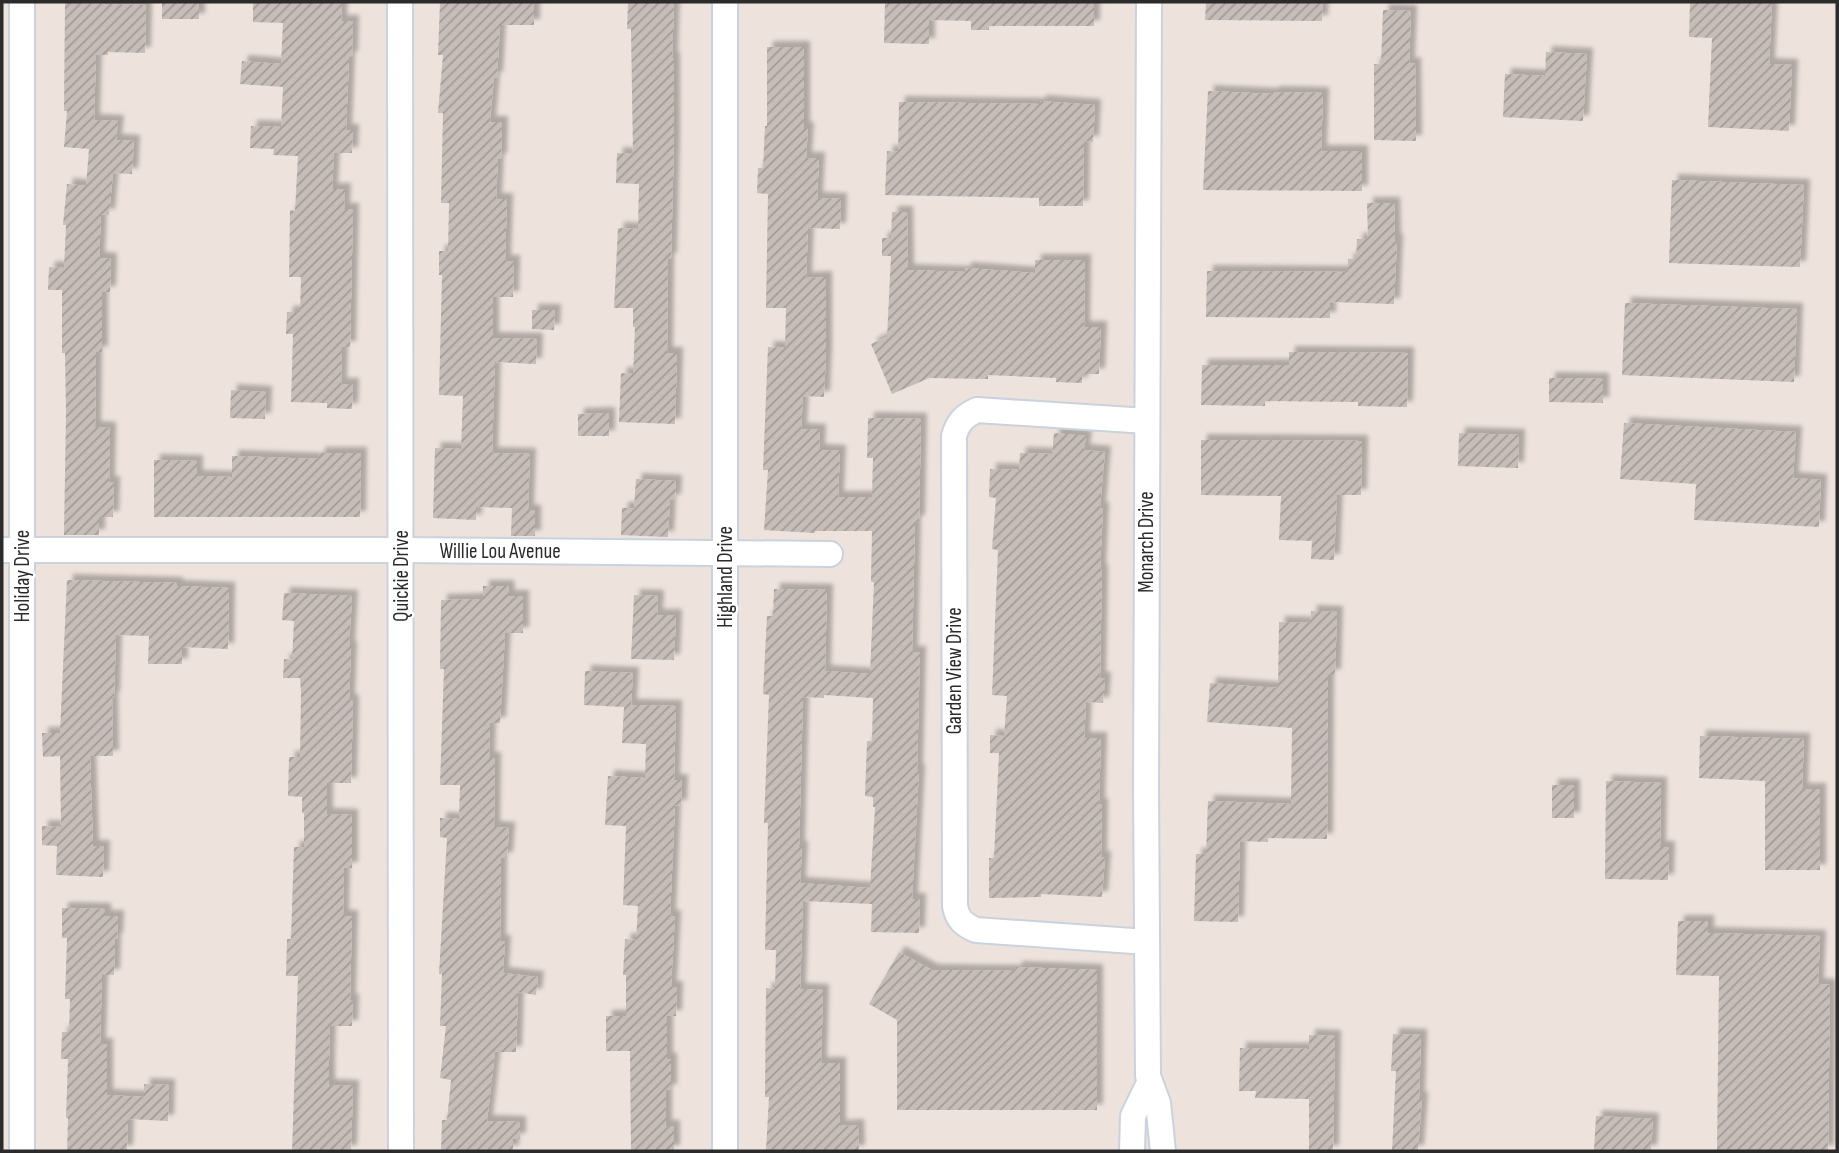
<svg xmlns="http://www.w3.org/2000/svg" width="1839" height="1153" font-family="'Sofia Sans Condensed',sans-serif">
<defs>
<pattern id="building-hatch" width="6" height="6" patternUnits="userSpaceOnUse" patternTransform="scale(1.75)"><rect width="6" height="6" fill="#c6bdb8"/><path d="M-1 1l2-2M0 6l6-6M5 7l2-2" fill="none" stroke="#a19a96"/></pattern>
<filter id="shadow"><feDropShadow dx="6" dy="-6" stdDeviation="2" flood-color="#0004"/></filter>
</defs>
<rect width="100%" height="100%" fill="#ede2dc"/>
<g fill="url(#building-hatch)" fill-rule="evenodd" filter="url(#shadow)">
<rect x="162" y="2" width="37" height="17"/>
<path d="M 253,2 L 342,3 L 341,21 L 353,21 L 352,57 L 349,57 L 346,130 L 353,130 L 352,153 L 334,153 L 332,189 L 345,189 L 344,209 L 353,209 L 350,347 L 342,347 L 341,384 L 353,384 L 352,409 L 327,408 L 327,403 L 291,402 L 293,334 L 286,334 L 287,312 L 300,312 L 301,277 L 289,277 L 290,210 L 295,211 L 298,156 L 273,155 L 274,149 L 250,148 L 251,126 L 281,127 L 283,87 L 240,84 L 242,61 L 281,64 L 283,23 L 253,22 Z"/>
<path d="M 440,2 L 534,2 L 534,25 L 500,25 L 497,78 L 494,77 L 490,122 L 502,122 L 501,159 L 498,159 L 496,199 L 507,199 L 505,261 L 514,261 L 513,297 L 493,297 L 493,338 L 537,339 L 536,364 L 495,362 L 492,453 L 530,454 L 528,510 L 535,511 L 535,536 L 511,536 L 512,508 L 476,507 L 476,520 L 433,518 L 435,448 L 461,449 L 463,396 L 439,395 L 442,275 L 439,275 L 439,251 L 448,251 L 449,203 L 441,203 L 443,113 L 438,113 L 443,55 L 438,55 Z"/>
<path d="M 628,2 L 674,2 L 672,58 L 674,58 L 674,139 L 671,259 L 668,259 L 667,353 L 677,353 L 675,424 L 619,422 L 621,373 L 633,374 L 635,327 L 633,327 L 633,308 L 614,308 L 618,228 L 638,229 L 639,184 L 616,183 L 617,153 L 633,154 L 631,29 L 627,29 Z"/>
<path d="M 885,2 L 1094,2 L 1094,26 L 989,26 L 989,30 L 971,30 L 971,21 L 929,20 L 929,44 L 884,43 Z"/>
<path d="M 1206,2 L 1323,2 L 1322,21 L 1205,20 Z"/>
<path d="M 1690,2 L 1772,2 L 1769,64 L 1792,65 L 1789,131 L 1708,127 L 1712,38 L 1689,37 Z"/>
<path d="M 65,3 L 146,5 L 145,53 L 108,52 L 108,55 L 96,55 L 94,120 L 118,121 L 116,140 L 134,141 L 132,174 L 113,173 L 109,215 L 101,214 L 99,258 L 111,259 L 110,292 L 102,292 L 102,352 L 96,352 L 95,427 L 110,428 L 109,482 L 114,482 L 113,517 L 99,517 L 99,535 L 64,535 L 66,413 L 65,353 L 62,353 L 62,290 L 48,290 L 49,267 L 64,268 L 66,225 L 63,225 L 67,184 L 86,186 L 89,149 L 64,147 L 67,111 L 64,111 Z"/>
<path d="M 1383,10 L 1411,11 L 1409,64 L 1415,63 L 1416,141 L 1374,140 L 1374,64 L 1381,64 Z"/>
<path d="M 767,47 L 804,47 L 804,128 L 808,128 L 806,158 L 819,158 L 817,198 L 841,199 L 840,229 L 808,228 L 806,278 L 826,277 L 826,352 L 824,397 L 803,396 L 801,429 L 820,430 L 819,450 L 840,451 L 838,497 L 872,497 L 873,458 L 867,458 L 868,418 L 921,419 L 919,521 L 915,521 L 912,652 L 920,652 L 917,770 L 919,770 L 912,899 L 920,899 L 919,933 L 871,932 L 872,904 L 803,901 L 800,989 L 823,990 L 821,1063 L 840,1063 L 840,1126 L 858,1125 L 859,1151 L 766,1151 L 769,1097 L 765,1097 L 766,988 L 775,989 L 776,950 L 765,950 L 768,823 L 764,823 L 769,695 L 763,694 L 767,616 L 773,616 L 774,589 L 827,590 L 825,671 L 870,674 L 874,582 L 871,582 L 872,531 L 815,531 L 815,533 L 764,530 L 768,470 L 763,470 L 768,347 L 785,348 L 786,308 L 766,308 L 768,194 L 757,193 L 758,168 L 763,168 L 765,126 L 767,126 ZM 824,695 L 873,698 L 872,741 L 867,741 L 865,796 L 873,797 L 873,807 L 875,807 L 870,888 L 800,883 L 802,847 L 799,847 L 803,697 L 824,698 Z"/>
<path d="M 1546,52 L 1587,54 L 1583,121 L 1503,117 L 1505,74 L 1545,76 Z"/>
<path d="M 1208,91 L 1273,94 L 1273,92 L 1323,93 L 1321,151 L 1362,151 L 1362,191 L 1203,190 Z"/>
<path d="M 1040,101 L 1095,105 L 1093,142 L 1084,141 L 1083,206 L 1039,206 L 1039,198 L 885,195 L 887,151 L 898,152 L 899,102 L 1040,104 Z"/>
<path d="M 1672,180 L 1804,185 L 1800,267 L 1669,263 Z"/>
<path d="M 1367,203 L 1394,203 L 1395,240 L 1397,240 L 1394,304 L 1330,302 L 1330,318 L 1206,317 L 1207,271 L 1348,272 L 1348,259 L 1356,259 L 1357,239 L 1368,239 Z"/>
<path d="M 892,212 L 907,212 L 908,270 L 965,272 L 965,268 L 1035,273 L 1035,260 L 1085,260 L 1084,327 L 1101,327 L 1099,374 L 1082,374 L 1082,383 L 1056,382 L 1056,378 L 988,375 L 988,379 L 929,378 L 892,394 L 871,344 L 887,337 L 891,256 L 882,256 L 882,238 L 891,238 Z"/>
<path d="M 1625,303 L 1797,309 L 1794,382 L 1622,375 Z"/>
<path d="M 532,310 L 555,310 L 554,330 L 532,329 Z"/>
<path d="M 1289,352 L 1408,353 L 1407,407 L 1358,406 L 1358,402 L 1265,401 L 1265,406 L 1201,405 L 1202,365 L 1289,365 Z"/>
<path d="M 1549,378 L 1603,379 L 1603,403 L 1549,402 Z"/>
<path d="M 231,390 L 266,392 L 265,419 L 230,418 Z"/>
<path d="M 609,413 L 609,436 L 578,436 L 578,414 Z"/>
<path d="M 1624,423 L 1796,432 L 1793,478 L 1821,480 L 1819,527 L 1694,520 L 1696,484 L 1620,479 Z"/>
<path d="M 1054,433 L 1086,436 L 1084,450 L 1105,452 L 1100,508 L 1103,508 L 1100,570 L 1102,570 L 1100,678 L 1105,678 L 1103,703 L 1086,702 L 1084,738 L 1101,738 L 1099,804 L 1102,804 L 1101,857 L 1105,857 L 1102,897 L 1041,894 L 1041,897 L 989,898 L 989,858 L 994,858 L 999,753 L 990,753 L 990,735 L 1004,736 L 1007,696 L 992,695 L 998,550 L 992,549 L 996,498 L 989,497 L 990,469 L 1019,470 L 1020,453 L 1052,454 Z"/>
<path d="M 1459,433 L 1519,435 L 1518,468 L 1458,466 Z"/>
<path d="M 1201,440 L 1362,441 L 1361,495 L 1337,495 L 1334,560 L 1311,559 L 1312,541 L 1279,540 L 1281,496 L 1201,495 Z"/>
<path d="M 319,453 L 361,453 L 360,517 L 154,517 L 154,460 L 197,461 L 197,476 L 232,477 L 232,456 L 319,459 Z"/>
<path d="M 636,479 L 676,481 L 675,500 L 670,500 L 668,537 L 621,535 L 622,508 L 634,508 Z"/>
<path d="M 67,580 L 177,583 L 177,586 L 229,588 L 228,649 L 182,647 L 182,664 L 148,664 L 149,636 L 116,635 L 114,698 L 112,697 L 113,756 L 90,756 L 93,846 L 104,846 L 103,877 L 56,875 L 57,846 L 42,845 L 42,826 L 61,827 L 60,756 L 43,757 L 42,733 L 60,733 Z"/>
<path d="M 483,586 L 508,586 L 509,596 L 523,596 L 523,633 L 505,633 L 500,723 L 490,723 L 489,758 L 495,758 L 494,827 L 509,828 L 507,858 L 501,858 L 500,941 L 505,941 L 503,973 L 538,977 L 536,995 L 518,992 L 516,1052 L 495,1052 L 487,1121 L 520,1122 L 520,1139 L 513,1139 L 513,1151 L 441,1151 L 442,1120 L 447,1120 L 451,1080 L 440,1078 L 446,1026 L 440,1026 L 442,974 L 439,974 L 447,838 L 440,837 L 440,818 L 459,819 L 460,785 L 440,785 L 444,669 L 440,669 L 441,600 L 483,599 Z"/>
<path d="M 284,593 L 352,596 L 349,647 L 351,647 L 349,700 L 353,701 L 351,783 L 327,783 L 327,814 L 352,815 L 352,868 L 344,868 L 343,916 L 352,916 L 350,1000 L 353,1000 L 352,1026 L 330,1026 L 329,1061 L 329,1085 L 353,1086 L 351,1151 L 292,1151 L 298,976 L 286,976 L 287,939 L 291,939 L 294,847 L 304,847 L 304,813 L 302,813 L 302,797 L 288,796 L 289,757 L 300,757 L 301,692 L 300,678 L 283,678 L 284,659 L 292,660 L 294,621 L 282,620 Z"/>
<path d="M 634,595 L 658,596 L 657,615 L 676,615 L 674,660 L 631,659 Z"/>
<path d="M 1311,611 L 1337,612 L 1335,675 L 1328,675 L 1327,839 L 1268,838 L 1268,842 L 1240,841 L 1238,922 L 1194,921 L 1196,854 L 1206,854 L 1208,801 L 1291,804 L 1292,728 L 1207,722 L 1210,683 L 1278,688 L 1279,622 L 1310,623 Z"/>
<path d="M 585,671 L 633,673 L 631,705 L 676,706 L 674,780 L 682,780 L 681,806 L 675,805 L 670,916 L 675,916 L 671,987 L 677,987 L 676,1016 L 667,1016 L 667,1059 L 671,1059 L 671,1090 L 666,1090 L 666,1126 L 674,1126 L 674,1151 L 631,1151 L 630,1051 L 606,1051 L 606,1016 L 626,1016 L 626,975 L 623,975 L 625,939 L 636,940 L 638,906 L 623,905 L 626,826 L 605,825 L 608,776 L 645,778 L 646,744 L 622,743 L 624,707 L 584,705 Z"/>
<path d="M 1700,736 L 1804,739 L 1802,789 L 1820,789 L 1820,870 L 1765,870 L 1765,781 L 1699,778 Z"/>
<path d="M 1606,781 L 1661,783 L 1660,847 L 1669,847 L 1668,880 L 1605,879 Z"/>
<rect x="1552" y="785" width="22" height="33"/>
<path d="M 62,908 L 105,909 L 105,916 L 118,916 L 117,939 L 115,939 L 114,975 L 102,975 L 100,1044 L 107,1044 L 107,1095 L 144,1097 L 144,1084 L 169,1085 L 168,1121 L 128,1119 L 127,1151 L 67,1151 L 68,1118 L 66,1118 L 68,1059 L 61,1059 L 62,1032 L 69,1032 L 70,999 L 65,999 L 67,938 L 62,938 Z"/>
<path d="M 1678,921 L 1708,921 L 1708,933 L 1820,936 L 1818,984 L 1830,985 L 1828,1151 L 1717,1151 L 1719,976 L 1676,975 Z"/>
<path d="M 899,952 L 932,970 L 1016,971 L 1016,967 L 1097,970 L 1097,1110 L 897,1110 L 897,1020 L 869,1004 Z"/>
<path d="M 1393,1034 L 1421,1035 L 1419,1098 L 1422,1098 L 1418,1151 L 1392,1151 L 1396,1071 L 1391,1071 Z"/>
<path d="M 1309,1035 L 1335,1036 L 1333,1151 L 1309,1151 L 1309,1099 L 1255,1098 L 1256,1091 L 1239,1091 L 1240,1048 L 1309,1049 Z"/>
<path d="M 1596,1116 L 1653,1119 L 1651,1151 L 1594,1151 Z"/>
</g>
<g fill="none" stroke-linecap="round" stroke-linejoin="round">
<defs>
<g id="minor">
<path d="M 400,2 L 401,1151"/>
<path d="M 725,2 L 725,1151"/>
<path d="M 1149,2 L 1146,786 L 1148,1076 L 1158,1103 L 1163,1151"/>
<path d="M 1147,421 L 977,410 C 964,416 958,422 954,436 L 955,906 C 957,919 964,925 976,930 L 1147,942"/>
<path d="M 2,550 L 401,550 L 830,554"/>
<path d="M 22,1151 L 22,2"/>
<path d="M 1132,1151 L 1133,1116 L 1149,1083"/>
</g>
</defs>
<use href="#minor" stroke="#cad2dd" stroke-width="28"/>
<use href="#minor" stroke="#fff" stroke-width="24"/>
</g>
<g text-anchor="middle" stroke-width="5" stroke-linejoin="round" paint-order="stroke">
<g font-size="21" fill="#2b2b2b" stroke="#fff">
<text transform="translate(1146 542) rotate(-90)" y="7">Monarch Drive</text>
<text x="500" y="558">Willie Lou Avenue</text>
<text transform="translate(22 576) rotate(-90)" y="7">Holiday Drive</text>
<text transform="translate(401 576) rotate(-90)" y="7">Quickie Drive</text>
<text transform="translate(725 577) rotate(-90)" y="7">Highland Drive</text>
<text transform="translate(954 671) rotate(-90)" y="7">Garden View Drive</text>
</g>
</g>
<rect width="1839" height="1153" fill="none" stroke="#2b2b2b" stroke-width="7"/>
</svg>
